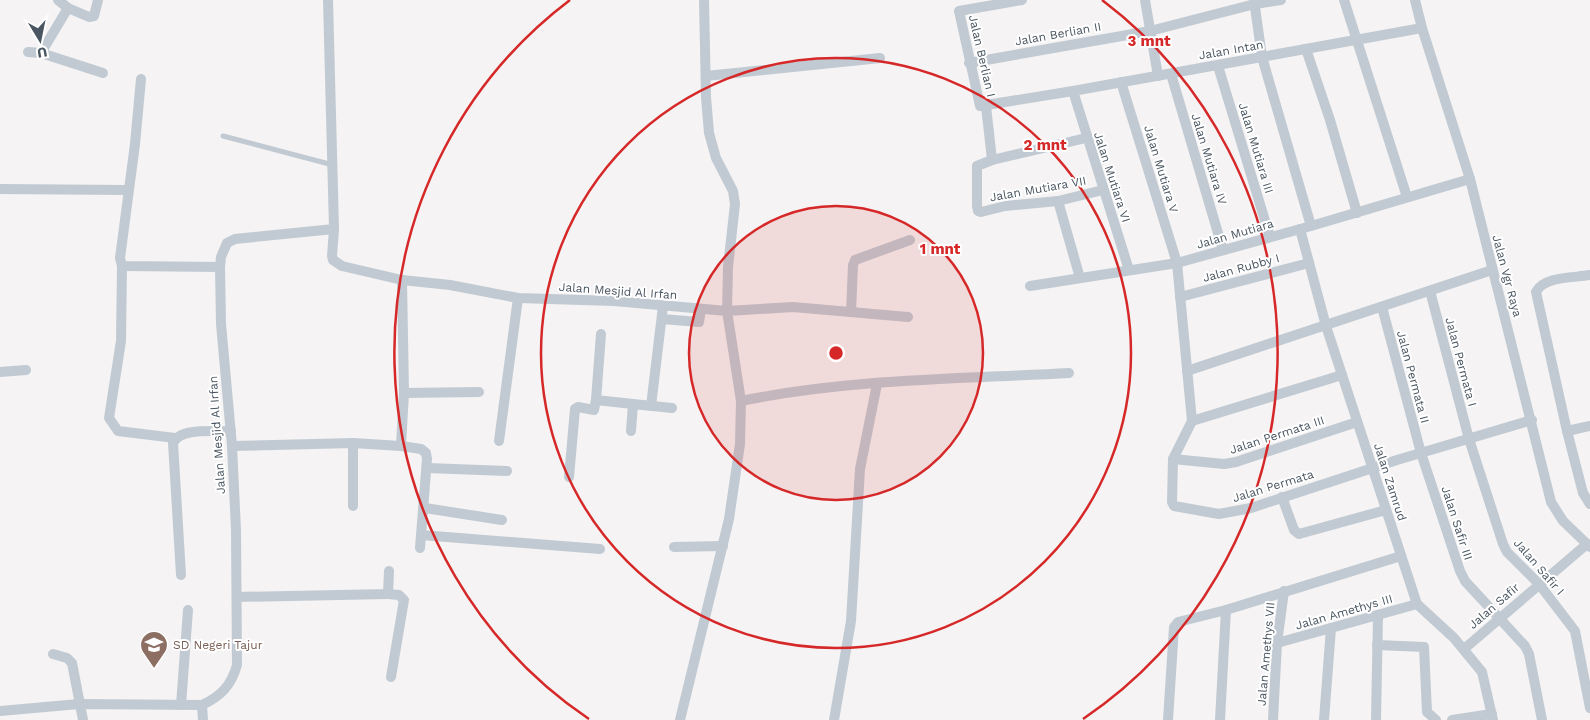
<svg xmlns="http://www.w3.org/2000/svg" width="1590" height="720" font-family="'Work Sans',sans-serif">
<rect width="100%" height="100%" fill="#f5f3f3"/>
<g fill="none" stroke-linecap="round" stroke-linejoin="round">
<path stroke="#c1cad2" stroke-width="5" d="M 223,136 L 333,165"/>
<g stroke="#c1cad2" stroke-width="10">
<path d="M 58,0 L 68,8 L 89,17 L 94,16 L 98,0"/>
<path d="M 1022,0 L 959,11 L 980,106 L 1073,91 L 1422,28"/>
<path d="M 1145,0 L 1158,76"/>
<path d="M 1254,0 L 1262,57 L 1311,226"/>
<path d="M 1344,0 L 1407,197"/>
<path d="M 1415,0 L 1422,28 L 1470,179 L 1551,502 L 1563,521 L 1590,547"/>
<path d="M 1306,49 L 1330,120 L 1357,213"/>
<path d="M 28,52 L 41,53 L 103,73"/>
<path d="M 41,53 L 68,8"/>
<path d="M 969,63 L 1150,31 L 1255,4 L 1281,0"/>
<path d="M 1218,66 L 1270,237"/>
<path d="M 1171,74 L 1223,250"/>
<path d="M 706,76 L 880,58"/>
<path d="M 141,79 L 135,144 L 120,258 L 122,266 L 220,267"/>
<path d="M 1121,82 L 1177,263 L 1192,421 L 1173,459 L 1172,502 L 1174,506 L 1219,514 L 1251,508 L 1397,460 L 1532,420"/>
<path d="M 1073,91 L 1129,270"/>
<path d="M 986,106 L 992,160 L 1086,138"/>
<path d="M 992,160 L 977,166 L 977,206 L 978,211 L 981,212 L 1005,206 L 1058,201 L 1103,190"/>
<path d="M 0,189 L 128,190"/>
<path d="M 1058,201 L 1080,278"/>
<path d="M 334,229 L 332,256 L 333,260 L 342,266 L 402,280 L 450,285 L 518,298 L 614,301 L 727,311 L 793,307 L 908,317"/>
<path d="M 1300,229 L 1326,326 L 1417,604 L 1454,638 L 1482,672 L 1493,720"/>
<path d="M 122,266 L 121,341 L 109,418 L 118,431 L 175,438"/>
<path d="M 1590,275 C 1574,278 1544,276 1536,292 L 1567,431 L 1583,493 L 1590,504"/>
<path d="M 402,280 L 404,393 L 401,446 L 421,449 L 426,453 L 427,459 L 420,548"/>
<path d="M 1030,286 L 1177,263 L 1311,226 L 1470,179"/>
<path d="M 1430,291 L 1469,439 L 1503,544 L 1507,552 L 1539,584 L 1575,631 L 1590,708"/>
<path d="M 1180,297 L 1309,263"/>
<path d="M 1382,307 L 1421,453 L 1460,571 L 1465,581 L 1525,646 L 1529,654 L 1542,720"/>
<path d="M 851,312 L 853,265 L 855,260 L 910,240"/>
<path d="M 662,319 L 699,322 L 701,310"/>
<path d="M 601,334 L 596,400 L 633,404"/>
<path d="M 1187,371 L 1492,270"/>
<path d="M 0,372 L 26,370"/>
<path d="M 404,393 L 479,392"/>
<path d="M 741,401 C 848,379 960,379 1069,373"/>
<path d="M 651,406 L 663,306"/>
<path d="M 1192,421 L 1342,375"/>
<path d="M 631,431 L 633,404 L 672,408"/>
<path d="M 1567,431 L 1590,426"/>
<path d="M 499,441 L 518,298"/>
<path d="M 353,443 L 353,506"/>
<path d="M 232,446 L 353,443 L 401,446"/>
<path d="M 1173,459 L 1224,464 L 1236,462 L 1357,422"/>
<path d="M 427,468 L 507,471"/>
<path d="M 569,477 L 575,409 L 578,407 L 594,410 L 596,400"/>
<path d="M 1282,497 L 1294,530 L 1299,534 L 1386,510"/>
<path d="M 425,508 L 502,520"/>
<path d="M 421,535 L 600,549"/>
<path d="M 674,547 L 723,546"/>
<path d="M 181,575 L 173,443 C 180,427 215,432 231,431"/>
<path d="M 388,594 L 399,595 L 404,600 L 391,677"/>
<path d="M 237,597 L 388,594 L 389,571"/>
<path d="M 1277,643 L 1417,604"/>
<path d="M 1377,645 L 1424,647 L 1427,712 L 1436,720"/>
<path d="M 1464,649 L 1587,544"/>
<path d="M 53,654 L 67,658 L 72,663 L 83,720"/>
<path d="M 181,705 L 188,610"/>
<path d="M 0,711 L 79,704 L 202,705"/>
<path d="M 203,720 L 202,705 C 221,696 231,686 237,665 L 236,530 L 232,446 L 221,324 L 220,267 L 221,257 L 227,243 L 235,239 L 334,229 L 328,0"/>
<path d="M 680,720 L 729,519 L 740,444 L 741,401 L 727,311 L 728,267 L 735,204 L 733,191 L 716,158 L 709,133 L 706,97 L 704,0"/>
<path d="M 834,720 L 851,621 L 860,469 L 877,384"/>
<path d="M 1168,720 L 1174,627 L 1178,622 L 1226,610 L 1401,556"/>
<path d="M 1220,720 L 1226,610"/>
<path d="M 1273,720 L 1277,643 L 1284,591"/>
<path d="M 1324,720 L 1331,628"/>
<path d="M 1376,720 L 1378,615"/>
<path d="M 1452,720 L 1492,714"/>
</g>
</g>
<circle cx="836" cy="353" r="147" fill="#d62828" fill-opacity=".12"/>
<g fill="none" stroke="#d62828" stroke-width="2.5">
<circle cx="836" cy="353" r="147"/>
<circle cx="836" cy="353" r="295"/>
<path d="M589 719A442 442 0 0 1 570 0M1102 0A442 442 0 0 1 1083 719"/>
</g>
<defs>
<symbol id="school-pin" viewBox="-11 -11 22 30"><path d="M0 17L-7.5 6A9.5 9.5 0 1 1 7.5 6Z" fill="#8d6e63" stroke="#fff"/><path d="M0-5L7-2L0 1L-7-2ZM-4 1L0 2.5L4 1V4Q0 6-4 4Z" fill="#fff"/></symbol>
</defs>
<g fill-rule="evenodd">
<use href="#school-pin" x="138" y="629" width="32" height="43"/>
</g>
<g text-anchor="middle" stroke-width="4" stroke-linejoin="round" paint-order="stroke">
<g font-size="12" fill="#4a5661" stroke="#fff">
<text transform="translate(1058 34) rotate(-10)" y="4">Jalan Berlian II</text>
<text transform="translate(1231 50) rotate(-10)" y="4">Jalan Intan</text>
<text transform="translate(982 56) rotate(77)" y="4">Jalan Berlian I</text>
<text transform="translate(1256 148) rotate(73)" y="4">Jalan Mutiara III</text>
<text transform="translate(1209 159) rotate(73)" y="4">Jalan Mutiara IV</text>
<text transform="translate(1161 169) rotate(73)" y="4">Jalan Mutiara V</text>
<text transform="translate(1112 177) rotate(72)" y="4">Jalan Mutiara VI</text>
<text transform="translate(1038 189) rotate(-10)" y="4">Jalan Mutiara VII</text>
<text transform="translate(1235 234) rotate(-16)" y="4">Jalan Mutiara</text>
<text transform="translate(1241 268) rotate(-15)" y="4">Jalan Rubby I</text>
<text transform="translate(1507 276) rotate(75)" y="4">Jalan Vgr Raya</text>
<text transform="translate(618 291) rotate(4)" y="4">Jalan Mesjid Al Irfan</text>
<text transform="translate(1461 362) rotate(75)" y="4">Jalan Permata I</text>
<text transform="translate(1413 377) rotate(75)" y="4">Jalan Permata II</text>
<text transform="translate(217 435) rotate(-94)" y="4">Jalan Mesjid Al Irfan</text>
<text transform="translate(1277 435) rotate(-18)" y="4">Jalan Permata III</text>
<text transform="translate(1390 482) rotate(72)" y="4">Jalan Zamrud</text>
<text transform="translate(1273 486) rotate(-17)" y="4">Jalan Permata</text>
<text transform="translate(1457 523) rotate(72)" y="4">Jalan Safir III</text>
<text transform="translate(1539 567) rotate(49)" y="4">Jalan Safir I</text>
<text transform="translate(1494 606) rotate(-41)" y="4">Jalan Safir</text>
<text transform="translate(1344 612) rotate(-16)" y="4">Jalan Amethys III</text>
<text transform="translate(1266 654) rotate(-85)" y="4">Jalan Amethys VII</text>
</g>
<g font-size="12" fill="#785e54" stroke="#fff" text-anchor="start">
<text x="173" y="649">SD Negeri Tajur</text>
</g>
</g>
<circle cx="836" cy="353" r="8" fill="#d62828" stroke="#fff" stroke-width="2.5"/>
<g font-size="15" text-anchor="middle" font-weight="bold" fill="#d62828" stroke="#fff" stroke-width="4" stroke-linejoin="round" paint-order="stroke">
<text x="1149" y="46">3 mnt</text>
<text x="1045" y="150">2 mnt</text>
<text x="940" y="254">1 mnt</text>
</g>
<g transform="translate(40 40) rotate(170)" stroke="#ffffff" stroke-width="4" paint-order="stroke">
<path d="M0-4L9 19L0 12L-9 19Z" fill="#4a5661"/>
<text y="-8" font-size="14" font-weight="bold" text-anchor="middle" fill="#4a5661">U</text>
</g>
</svg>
